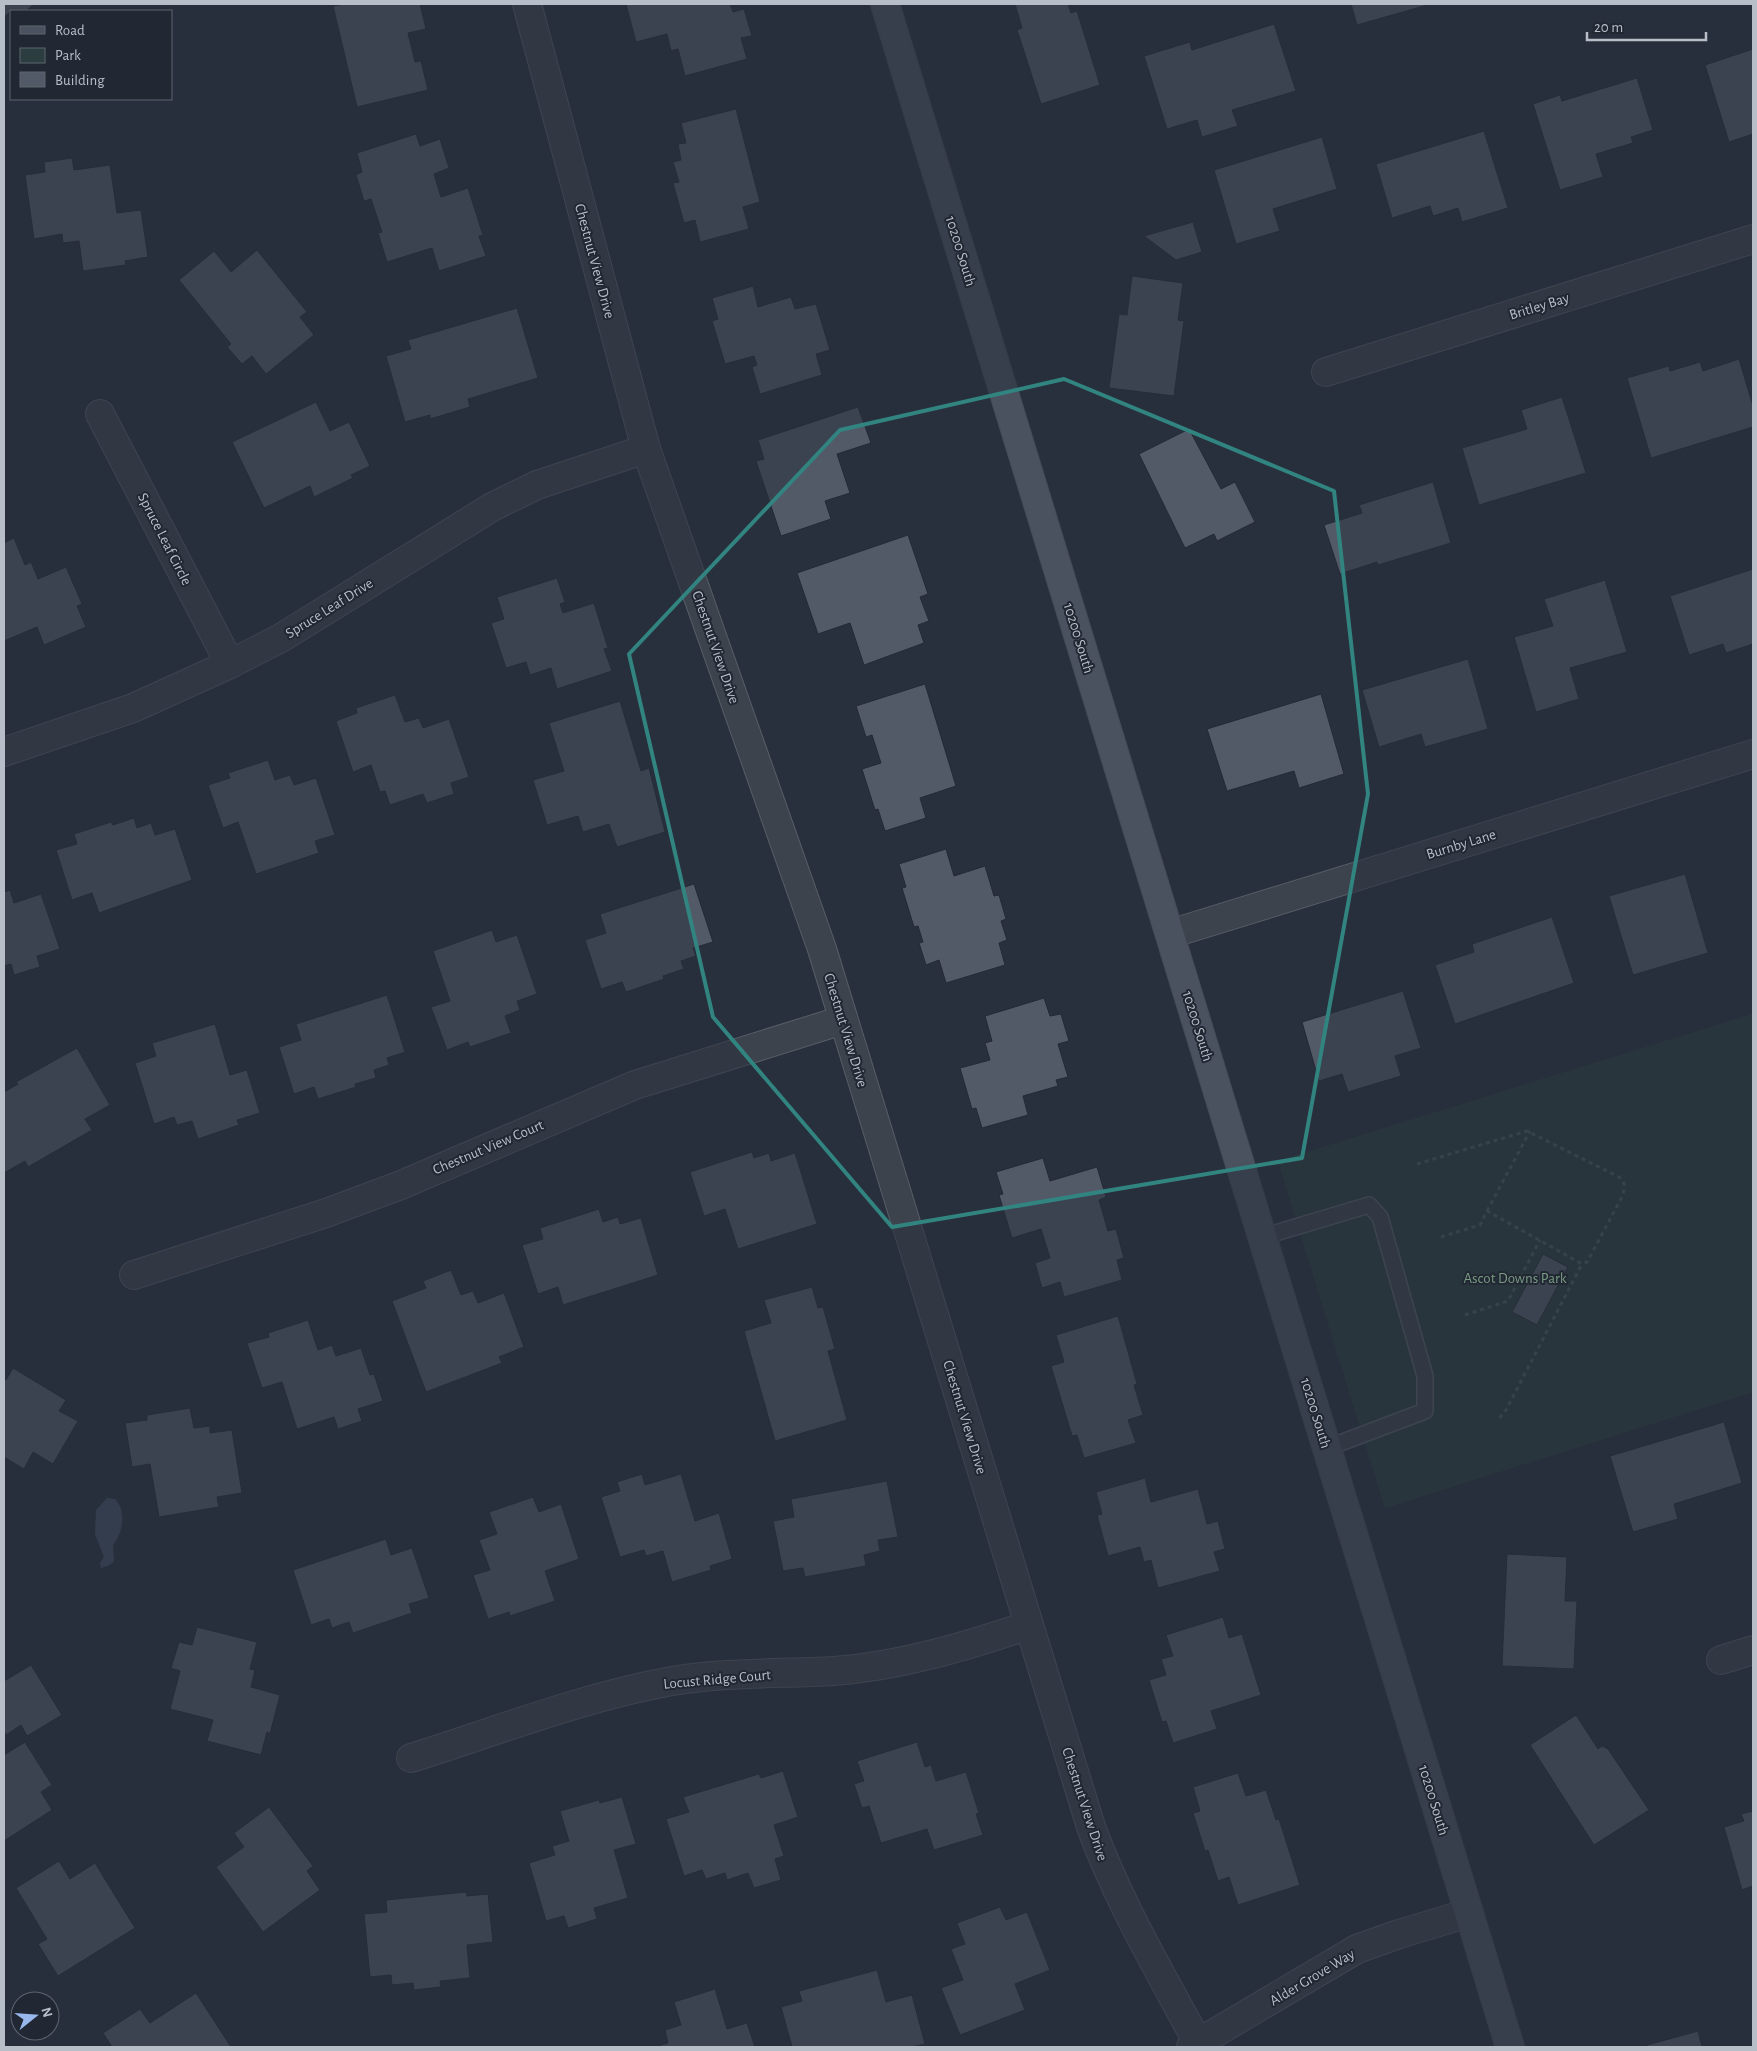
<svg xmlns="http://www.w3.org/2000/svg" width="1757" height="2051" font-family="'Alegreya Sans',sans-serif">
<rect width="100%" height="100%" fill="#28303d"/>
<path fill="#2b3d3f" d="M 1753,1014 L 1753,1392 L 1385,1508 L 1278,1161 Z"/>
<path fill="#404e64" d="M 107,1498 L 115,1499 C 127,1511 123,1533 113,1545 L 114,1561 L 110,1565 L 101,1568 L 100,1563 L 104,1557 L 95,1534 L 96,1510 Z"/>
<g fill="#525a68" stroke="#232a35">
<path d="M 4,4 L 34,4 L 26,11 L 11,11 L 4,17 Z"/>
<path d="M 344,4 L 420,4 L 426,29 L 408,33 L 415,62 L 421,61 L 428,90 L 357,107 L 333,6 Z"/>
<path d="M 626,4 L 730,4 L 733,12 L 744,9 L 752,36 L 741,38 L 747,59 L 685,76 L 678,49 L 671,51 L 667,34 L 636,42 Z"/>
<path d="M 1015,4 L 1068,4 L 1071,13 L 1077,11 L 1100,85 L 1041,104 L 1017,30 L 1022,28 Z"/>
<path d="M 1351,4 L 1431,4 L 1357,25 Z"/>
<path d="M 1274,24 L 1296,91 L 1232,110 L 1238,126 L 1202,137 L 1197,120 L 1167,129 L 1144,56 L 1190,42 L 1192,50 Z"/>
<path d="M 1753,49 L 1753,134 L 1729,142 L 1705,65 Z"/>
<path d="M 1637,78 L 1653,130 L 1631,137 L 1633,143 L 1596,154 L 1603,177 L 1560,190 L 1533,104 L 1560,95 L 1562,101 Z"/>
<path d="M 736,109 L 760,202 L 743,207 L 749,229 L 700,242 L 695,220 L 684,223 L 673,183 L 679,182 L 673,162 L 681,160 L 678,144 L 686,143 L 681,123 Z"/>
<path d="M 1484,131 L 1508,208 L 1462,222 L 1458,208 L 1433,216 L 1430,206 L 1392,218 L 1376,164 Z"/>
<path d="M 416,134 L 420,146 L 440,139 L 449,168 L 434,174 L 441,197 L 468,188 L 483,235 L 479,236 L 486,256 L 439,271 L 432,248 L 387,262 L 378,233 L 382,232 L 371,199 L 364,201 L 356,175 L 362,172 L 357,153 Z"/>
<path d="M 1322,137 L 1337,189 L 1273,209 L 1280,231 L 1236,244 L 1214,170 Z"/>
<path d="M 72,158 L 74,170 L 110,165 L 117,213 L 141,210 L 148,257 L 125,261 L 126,265 L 83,271 L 79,241 L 63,243 L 62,234 L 34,239 L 25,175 L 45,172 L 44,162 Z"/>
<path d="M 1193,222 L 1202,252 L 1176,260 L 1144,236 Z"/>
<path d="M 257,250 L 307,312 L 300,317 L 314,335 L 266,374 L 252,356 L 242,364 L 227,347 L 231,344 L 179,280 L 214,251 L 231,272 Z"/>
<path d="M 1132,276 L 1183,283 L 1178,320 L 1184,321 L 1174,396 L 1109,388 L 1119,314 L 1127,315 Z"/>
<path d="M 753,286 L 758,307 L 791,297 L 795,309 L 816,304 L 830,350 L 816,354 L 822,375 L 760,394 L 752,367 L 757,365 L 754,356 L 725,364 L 712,321 L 718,319 L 712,298 Z"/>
<path d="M 517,308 L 538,378 L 468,399 L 470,407 L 430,419 L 430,415 L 405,422 L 386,356 L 411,349 L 408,340 Z"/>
<path d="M 1739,359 L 1753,406 L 1753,427 L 1651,458 L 1627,378 L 1669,366 L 1670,371 L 1700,362 L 1703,371 Z"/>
<path d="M 1562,397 L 1586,473 L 1479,505 L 1462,448 L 1527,429 L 1521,410 Z"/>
<path d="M 316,402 L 330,431 L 349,422 L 370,466 L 351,475 L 353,478 L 314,497 L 310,486 L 264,508 L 232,442 Z"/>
<path d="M 858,407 L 871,443 L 837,454 L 850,493 L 825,501 L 831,519 L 781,536 L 756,461 L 764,459 L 758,440 Z"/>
<path d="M 1189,429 L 1221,489 L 1235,482 L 1255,522 L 1217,541 L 1214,534 L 1185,548 L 1139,454 Z"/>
<path d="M 1433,482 L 1451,543 L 1378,565 L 1377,562 L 1340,574 L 1324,525 L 1362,513 L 1359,505 Z"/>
<path d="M 908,535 L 928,594 L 920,597 L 929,621 L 918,625 L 924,643 L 864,665 L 850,623 L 818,634 L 797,573 Z"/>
<path d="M 14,538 L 25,565 L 31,562 L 38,579 L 66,567 L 82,604 L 77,606 L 86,627 L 44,645 L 37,627 L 4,641 L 4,543 Z"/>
<path d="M 1753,569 L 1753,644 L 1726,653 L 1723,644 L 1689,655 L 1670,596 Z"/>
<path d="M 557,578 L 565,602 L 560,604 L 563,613 L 594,603 L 608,648 L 604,649 L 612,671 L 557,689 L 551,668 L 530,675 L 526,662 L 506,668 L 491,623 L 504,619 L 497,597 Z"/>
<path d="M 1605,580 L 1627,652 L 1570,668 L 1579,699 L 1536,712 L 1514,637 L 1553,626 L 1544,599 Z"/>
<path d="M 1468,659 L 1488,729 L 1425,747 L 1421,734 L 1379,747 L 1362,690 Z"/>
<path d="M 925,684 L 956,786 L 920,798 L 926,818 L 885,831 L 878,809 L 875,810 L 862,769 L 881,763 L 872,735 L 866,737 L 856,706 Z"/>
<path d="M 1321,694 L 1344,774 L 1299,788 L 1294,771 L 1227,791 L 1207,729 Z"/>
<path d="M 395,695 L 405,722 L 419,718 L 423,728 L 449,719 L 469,777 L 451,783 L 454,794 L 427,803 L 423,794 L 390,805 L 385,791 L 380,792 L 371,765 L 353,772 L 336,721 L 357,713 L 356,708 Z"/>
<path d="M 620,701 L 641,771 L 649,768 L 665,832 L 617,847 L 609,824 L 583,832 L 578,816 L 547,825 L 533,780 L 564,771 L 549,723 Z"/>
<path d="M 268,760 L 275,780 L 290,775 L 294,785 L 316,778 L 335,835 L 315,841 L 319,853 L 256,874 L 238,822 L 223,828 L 208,785 L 230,778 L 228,773 Z"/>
<path d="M 134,818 L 137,828 L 151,823 L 155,835 L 175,829 L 192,880 L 99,913 L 92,893 L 72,900 L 56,850 L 77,844 L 74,834 L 111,822 L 113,825 Z"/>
<path d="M 946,849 L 954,876 L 985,866 L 994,896 L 999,895 L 1006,919 L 1001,921 L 1007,940 L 999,943 L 1005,965 L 946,983 L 939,960 L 926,965 L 919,943 L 923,942 L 918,926 L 914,927 L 902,888 L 906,887 L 899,864 Z"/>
<path d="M 1685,874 L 1708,953 L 1633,975 L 1609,896 Z"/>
<path d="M 694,884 L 713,942 L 693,948 L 696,956 L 681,961 L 684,969 L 663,976 L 664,979 L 626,992 L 622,982 L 601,989 L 585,940 L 606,933 L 600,914 Z"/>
<path d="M 10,890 L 14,903 L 41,894 L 60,949 L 37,956 L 40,967 L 14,975 L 11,964 L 4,966 L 4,892 Z"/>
<path d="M 1552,917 L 1574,983 L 1455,1024 L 1435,965 L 1474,952 L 1472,944 Z"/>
<path d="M 492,930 L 496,942 L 517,935 L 537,994 L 517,1001 L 520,1010 L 505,1016 L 511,1033 L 470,1047 L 468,1042 L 447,1050 L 431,1007 L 450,1001 L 433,951 Z"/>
<path d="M 1403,991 L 1421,1048 L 1395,1056 L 1401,1076 L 1348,1092 L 1342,1074 L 1319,1081 L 1302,1022 Z"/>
<path d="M 387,995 L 405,1052 L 387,1058 L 389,1065 L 374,1070 L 376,1078 L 355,1084 L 356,1087 L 318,1099 L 314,1087 L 294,1094 L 279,1047 L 301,1040 L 296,1024 Z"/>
<path d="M 1044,998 L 1050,1016 L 1061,1014 L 1069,1041 L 1058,1044 L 1068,1077 L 1056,1080 L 1058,1086 L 1023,1096 L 1028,1115 L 982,1128 L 976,1108 L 972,1109 L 960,1068 L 990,1060 L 985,1043 L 992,1041 L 985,1016 Z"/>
<path d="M 215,1024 L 230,1075 L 247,1070 L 260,1113 L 237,1120 L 239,1125 L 198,1139 L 192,1121 L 177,1125 L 174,1117 L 154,1124 L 135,1063 L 156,1056 L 152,1043 Z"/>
<path d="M 77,1048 L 110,1105 L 85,1119 L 92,1130 L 28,1167 L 25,1161 L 4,1173 L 4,1092 L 18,1084 L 16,1082 Z"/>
<path d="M 752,1152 L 754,1158 L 769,1153 L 771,1161 L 795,1153 L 817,1224 L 738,1249 L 725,1209 L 704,1216 L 690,1172 Z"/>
<path d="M 1043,1158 L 1050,1181 L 1097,1167 L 1106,1197 L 1099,1200 L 1108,1231 L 1116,1229 L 1124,1258 L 1117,1260 L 1122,1280 L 1064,1297 L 1060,1282 L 1042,1288 L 1035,1263 L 1050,1258 L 1041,1229 L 1012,1238 L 999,1195 L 1003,1194 L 996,1172 Z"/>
<path d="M 599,1209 L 603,1222 L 618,1217 L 620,1224 L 641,1218 L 658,1275 L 563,1305 L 558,1287 L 538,1294 L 522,1245 L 543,1239 L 540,1228 Z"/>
<path d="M 1543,1254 L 1568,1267 L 1537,1325 L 1512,1312 Z"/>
<path d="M 451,1270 L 461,1295 L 473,1291 L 478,1303 L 504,1293 L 524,1347 L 499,1357 L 502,1363 L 426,1392 L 392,1301 L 426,1288 L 423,1281 Z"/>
<path d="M 812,1287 L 818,1308 L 823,1307 L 835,1349 L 828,1351 L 847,1420 L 775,1441 L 744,1331 L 771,1323 L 764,1300 Z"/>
<path d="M 1118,1316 L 1137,1384 L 1134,1385 L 1143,1415 L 1128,1420 L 1136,1443 L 1084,1458 L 1077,1435 L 1072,1436 L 1051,1366 L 1064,1362 L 1056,1335 Z"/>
<path d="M 308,1320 L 318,1350 L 332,1345 L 336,1356 L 361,1348 L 370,1375 L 374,1374 L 383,1401 L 358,1409 L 362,1421 L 338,1429 L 334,1417 L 297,1429 L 282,1382 L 262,1388 L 247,1343 L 269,1337 L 268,1333 Z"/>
<path d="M 13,1368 L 66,1400 L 59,1411 L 78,1421 L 53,1464 L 33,1452 L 24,1469 L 4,1457 L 4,1378 L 6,1380 Z"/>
<path d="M 190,1408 L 194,1428 L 210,1426 L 210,1433 L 232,1430 L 242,1493 L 217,1497 L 219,1507 L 159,1517 L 150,1464 L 132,1467 L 125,1423 L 147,1420 L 147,1415 Z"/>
<path d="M 1724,1422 L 1742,1483 L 1674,1504 L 1678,1519 L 1633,1532 L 1610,1456 Z"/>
<path d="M 642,1474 L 645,1485 L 681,1474 L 695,1521 L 719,1513 L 732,1559 L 710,1566 L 711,1570 L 672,1582 L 663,1551 L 646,1556 L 644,1550 L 620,1557 L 601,1497 L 620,1491 L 617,1482 Z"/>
<path d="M 1145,1478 L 1151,1502 L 1198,1489 L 1207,1524 L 1218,1521 L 1225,1549 L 1214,1552 L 1220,1571 L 1158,1588 L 1151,1560 L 1144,1562 L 1140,1547 L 1108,1556 L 1097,1515 L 1102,1514 L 1096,1492 Z"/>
<path d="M 887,1481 L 898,1537 L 878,1540 L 880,1551 L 864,1555 L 866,1566 L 805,1577 L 803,1568 L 783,1571 L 773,1521 L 794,1517 L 791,1499 Z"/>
<path d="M 533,1497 L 539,1512 L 561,1504 L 579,1559 L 545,1571 L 555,1601 L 510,1616 L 509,1612 L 488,1619 L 473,1575 L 490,1570 L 479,1540 L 497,1534 L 489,1512 Z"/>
<path d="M 386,1539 L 391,1555 L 412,1548 L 429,1598 L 409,1604 L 412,1613 L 353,1633 L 349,1622 L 332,1628 L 329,1619 L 311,1625 L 293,1570 Z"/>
<path d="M 1507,1554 L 1567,1557 L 1565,1601 L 1577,1601 L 1574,1669 L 1502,1666 Z"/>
<path d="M 1223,1617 L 1229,1638 L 1242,1634 L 1261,1695 L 1211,1711 L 1217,1729 L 1173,1743 L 1166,1721 L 1162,1722 L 1149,1680 L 1166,1675 L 1161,1659 L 1173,1656 L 1166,1635 Z"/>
<path d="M 197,1627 L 257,1642 L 250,1669 L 255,1670 L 251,1687 L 280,1695 L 270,1734 L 267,1732 L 261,1755 L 207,1741 L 213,1720 L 170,1709 L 180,1671 L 171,1668 L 179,1642 L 192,1645 Z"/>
<path d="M 31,1665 L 62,1715 L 27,1736 L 21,1725 L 6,1735 L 4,1731 L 4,1681 Z"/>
<path d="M 1576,1715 L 1598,1749 L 1602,1746 L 1608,1749 L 1649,1810 L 1594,1845 L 1530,1745 Z"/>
<path d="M 25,1742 L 52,1785 L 41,1792 L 52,1810 L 4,1841 L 4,1755 Z"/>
<path d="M 917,1742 L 925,1767 L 931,1765 L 936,1781 L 966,1772 L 979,1813 L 976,1814 L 983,1835 L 934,1850 L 927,1829 L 881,1843 L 869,1806 L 862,1808 L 854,1784 L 864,1781 L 857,1761 Z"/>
<path d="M 783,1771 L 798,1817 L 774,1825 L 784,1856 L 775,1859 L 781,1880 L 754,1888 L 748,1873 L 727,1880 L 725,1873 L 706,1879 L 702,1870 L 684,1876 L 666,1819 L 689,1812 L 683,1797 L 759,1774 L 761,1778 Z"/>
<path d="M 1238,1773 L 1246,1796 L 1266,1790 L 1276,1820 L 1279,1819 L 1300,1885 L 1238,1905 L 1229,1877 L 1218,1881 L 1208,1850 L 1205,1851 L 1193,1813 L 1200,1811 L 1193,1787 Z"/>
<path d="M 622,1797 L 636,1844 L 614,1850 L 628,1898 L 594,1908 L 597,1919 L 568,1928 L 564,1916 L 546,1921 L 529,1863 L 555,1855 L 552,1846 L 569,1841 L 560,1811 L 599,1800 L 600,1803 Z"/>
<path d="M 269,1807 L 313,1866 L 307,1871 L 320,1890 L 263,1932 L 216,1867 L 244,1847 L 234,1833 Z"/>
<path d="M 1753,1811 L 1753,1886 L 1742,1890 L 1724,1827 L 1744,1821 L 1741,1814 Z"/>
<path d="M 59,1861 L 70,1879 L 95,1863 L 135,1928 L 58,1976 L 38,1944 L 47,1939 L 16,1888 Z"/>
<path d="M 466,1892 L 467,1896 L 488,1894 L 493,1942 L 467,1945 L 470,1978 L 440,1981 L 441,1987 L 414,1990 L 413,1983 L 392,1985 L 391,1975 L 370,1977 L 364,1914 L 387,1912 L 386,1900 Z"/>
<path d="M 1000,1907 L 1006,1920 L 1027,1912 L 1050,1970 L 1015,1984 L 1025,2010 L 960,2035 L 941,1988 L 963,1980 L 951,1949 L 965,1944 L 957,1923 Z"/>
<path d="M 877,1970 L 886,2002 L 912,1995 L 925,2044 L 912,2047 L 792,2047 L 781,2007 L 802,2001 L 799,1991 Z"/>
<path d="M 715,1989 L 727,2029 L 747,2023 L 755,2047 L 654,2047 L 668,2043 L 665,2030 L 681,2025 L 674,2002 Z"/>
<path d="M 196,1993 L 231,2047 L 112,2047 L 103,2033 L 140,2009 L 150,2023 Z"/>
<path d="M 1698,2031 L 1702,2047 L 1640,2047 Z"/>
</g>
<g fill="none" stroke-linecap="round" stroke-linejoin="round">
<defs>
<path id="lane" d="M 1262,1237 L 1369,1205 L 1380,1217 L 1425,1376 L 1425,1411 L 1327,1448"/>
<g id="street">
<path d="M 527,4 L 646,449 L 822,949 L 1091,1827 C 1119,1903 1160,1972 1198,2043"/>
<path d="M 1326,372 L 1753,239"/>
<path d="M 100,414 L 230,664"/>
<path d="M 4,752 L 133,708 L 230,664 L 281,638 L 492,507 L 537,485 L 646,449"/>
<path d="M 1170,934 L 1753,754"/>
<path d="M 134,1275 L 326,1213 L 401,1185 L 635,1085 L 843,1020"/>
<path d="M 1721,1660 L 1753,1650"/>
<path d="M 411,1758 C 497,1731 583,1697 672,1681 C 725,1672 780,1674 834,1671 C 901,1666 967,1646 1029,1625"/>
<path d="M 1191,2047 L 1357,1949 L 1399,1934 L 1469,1913"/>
</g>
<path id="secondary" d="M 885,4 L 1510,2047"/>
</defs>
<use href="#lane" stroke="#575e68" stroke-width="18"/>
<use href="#street" stroke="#575e68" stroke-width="30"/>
<use href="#secondary" stroke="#454c56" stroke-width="30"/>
<g stroke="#4a5a5d" stroke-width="3" stroke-dasharray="4 4" stroke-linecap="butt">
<path d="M 1417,1164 L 1527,1131 L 1619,1177 C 1626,1183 1625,1188 1622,1197 L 1587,1262 L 1582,1264"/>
<path d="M 1487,1211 L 1530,1131"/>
<path d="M 1441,1237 L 1480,1225 L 1487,1211 L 1582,1264 L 1506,1410 L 1497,1421"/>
<path d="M 1465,1315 L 1508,1301 L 1540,1240"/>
</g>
<use href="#lane" stroke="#3c434d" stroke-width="15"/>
<use href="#street" stroke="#3c434d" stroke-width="28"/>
<use href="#secondary" stroke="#4a5260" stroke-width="28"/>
</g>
<path d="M0 0H1757V2051H0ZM 1064,379 L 1334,491 L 1368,794 L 1302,1158 L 892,1227 L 713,1017 L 629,654 L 840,430 Z" fill="#28303d" fill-opacity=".55" fill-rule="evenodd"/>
<path fill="none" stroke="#318480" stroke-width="4" stroke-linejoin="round" d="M 1064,379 L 1334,491 L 1368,794 L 1302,1158 L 892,1227 L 713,1017 L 629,654 L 840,430 Z"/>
<g text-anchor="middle" stroke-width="4" stroke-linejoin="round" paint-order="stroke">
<g font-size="15" fill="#b8bec8" stroke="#212833">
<text transform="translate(961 251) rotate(73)" y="5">10200 South</text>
<text transform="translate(595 261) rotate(75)" y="5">Chestnut View Drive</text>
<text transform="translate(1539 306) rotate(-17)" y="5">Britley Bay</text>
<text transform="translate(165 539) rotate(63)" y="5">Spruce Leaf Circle</text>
<text transform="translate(329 608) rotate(-32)" y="5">Spruce Leaf Drive</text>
<text transform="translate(1079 638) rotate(73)" y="5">10200 South</text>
<text transform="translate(716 647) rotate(71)" y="5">Chestnut View Drive</text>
<text transform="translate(1461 844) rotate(-17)" y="5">Burnby Lane</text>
<text transform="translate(1198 1026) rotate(73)" y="5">10200 South</text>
<text transform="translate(846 1030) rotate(73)" y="5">Chestnut View Drive</text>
<text transform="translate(488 1147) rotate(-23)" y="5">Chestnut View Court</text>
<text transform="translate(1316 1413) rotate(73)" y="5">10200 South</text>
<text transform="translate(965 1417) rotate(73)" y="5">Chestnut View Drive</text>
<text transform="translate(717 1679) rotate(-5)" y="5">Locust Ridge Court</text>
<text transform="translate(1434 1800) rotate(73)" y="5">10200 South</text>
<text transform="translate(1085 1804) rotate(72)" y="5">Chestnut View Drive</text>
<text transform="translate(1312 1977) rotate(-31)" y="5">Alder Grove Way</text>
</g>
<g font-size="15" fill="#799b82" stroke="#212833">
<text x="1515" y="1283">Ascot Downs Park</text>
</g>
</g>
<rect width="1757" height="2051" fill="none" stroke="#b8bec8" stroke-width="10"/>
<rect x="10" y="10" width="162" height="90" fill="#212833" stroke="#5d646f"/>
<rect x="20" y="26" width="25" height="8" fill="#4a5260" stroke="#5d646f"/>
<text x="55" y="35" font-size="15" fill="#b8bec8">Road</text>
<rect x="20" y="48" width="25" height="15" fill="#2b3d3f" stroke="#5d646f"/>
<text x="55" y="60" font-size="15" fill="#b8bec8">Park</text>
<rect x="20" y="72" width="25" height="15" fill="#525a68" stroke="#5d646f"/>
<text x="55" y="85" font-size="15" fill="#b8bec8">Building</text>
<g transform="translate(35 2016) rotate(73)"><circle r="24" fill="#212833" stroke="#5d646f"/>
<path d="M0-4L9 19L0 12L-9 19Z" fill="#98b7ed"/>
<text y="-8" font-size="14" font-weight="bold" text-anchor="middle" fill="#b8bec8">N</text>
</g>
<path d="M1587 32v8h119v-8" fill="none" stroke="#b8bec8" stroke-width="2.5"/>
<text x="1594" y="32" font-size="15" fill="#b8bec8" stroke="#212833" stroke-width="4" paint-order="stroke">20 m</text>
</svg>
